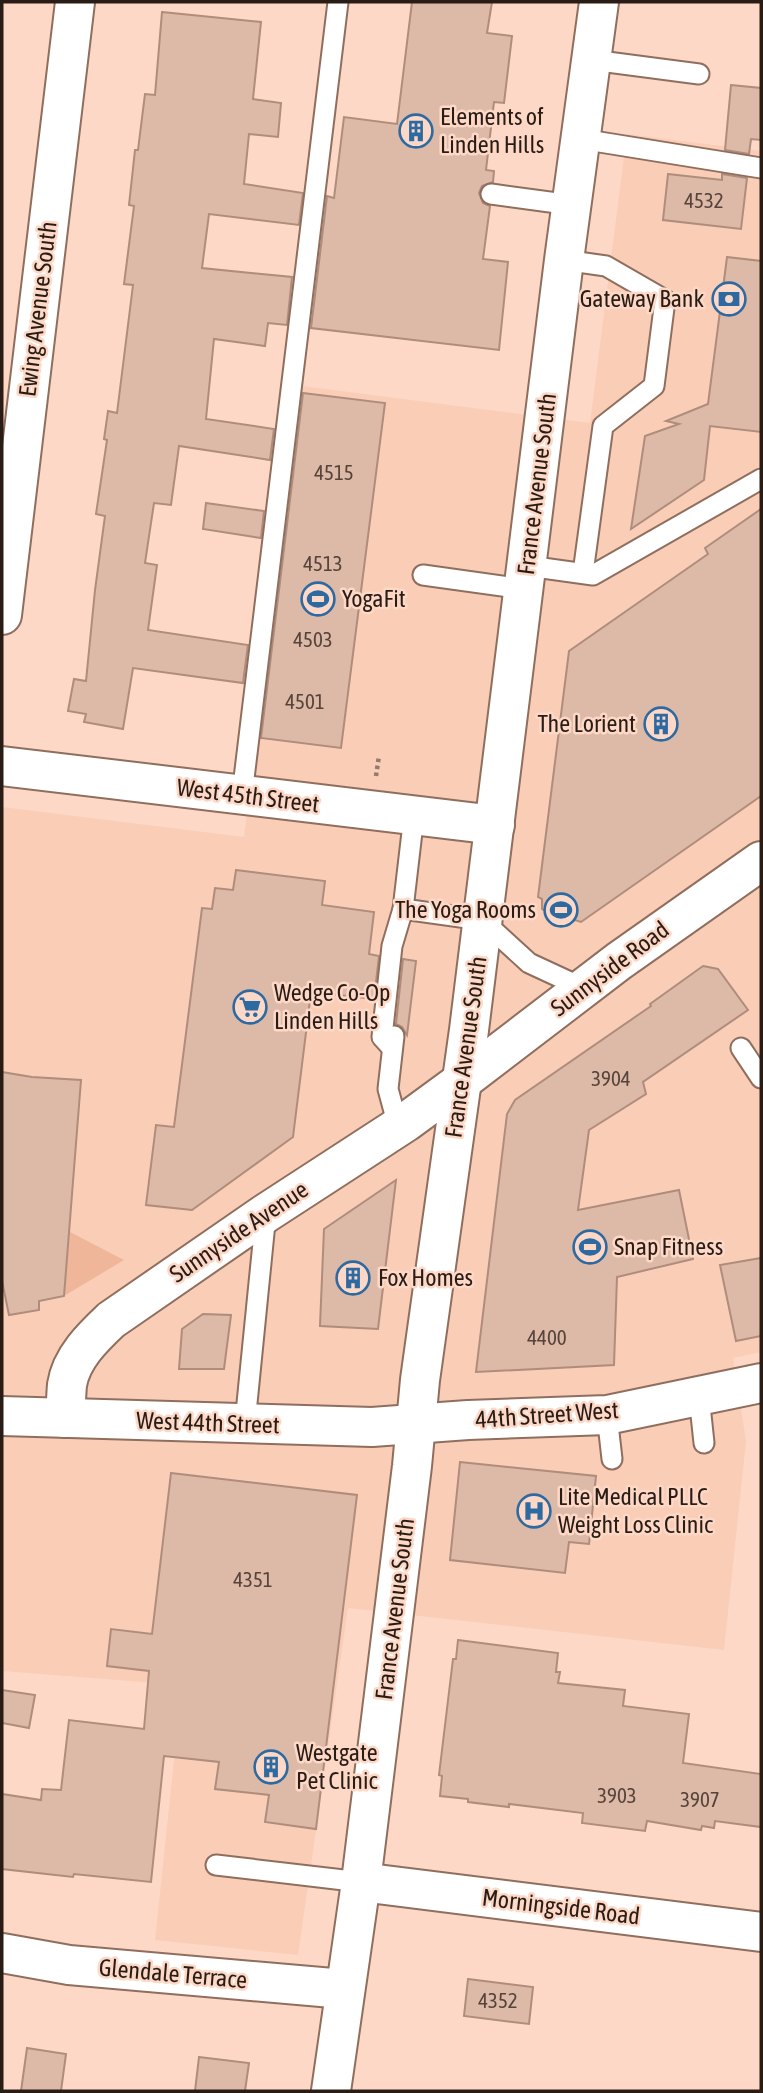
<svg xmlns="http://www.w3.org/2000/svg" width="763" height="2093" font-family="'Asap Condensed',sans-serif">
<rect width="100%" height="100%" fill="#fdd8c6"/>
<path fill="#facdb7" d="M 627,134 L 761,151 L 761,1352 L 733,1358 L 746,1441 L 724,1650 L 348,1608 L 298,1955 L 155,1940 L 182,1685 L 2,1671 L 2,807 L 244,837 L 302,386 L 590,423 Z"/>
<path fill="#efb69a" d="M 70,1232 L 124,1260 L 64,1296 Z"/>
<g fill="#ddb9a7" stroke="#af8c7c" stroke-width="2">
<path d="M 412,2 L 492,2 L 487,33 L 512,36 L 504,103 L 494,102 L 486,170 L 494,171 L 493,182 L 482,186 L 479,193 L 483,203 L 490,206 L 483,259 L 508,262 L 499,350 L 311,328 L 327,196 L 334,198 L 344,117 L 397,124 Z"/>
<path d="M 162,12 L 261,22 L 253,99 L 281,103 L 278,137 L 249,134 L 244,184 L 303,193 L 299,225 L 209,214 L 202,268 L 292,277 L 287,325 L 268,323 L 265,346 L 214,339 L 206,419 L 274,429 L 270,460 L 179,446 L 171,505 L 154,503 L 145,563 L 157,565 L 148,630 L 248,645 L 243,683 L 133,668 L 123,729 L 84,722 L 86,714 L 68,711 L 74,679 L 86,681 L 95,590 L 105,516 L 96,514 L 107,440 L 104,439 L 108,411 L 117,413 L 133,285 L 124,284 L 134,206 L 129,205 L 135,150 L 138,150 L 145,94 L 155,95 Z"/>
<path d="M 731,85 L 761,88 L 761,140 L 751,139 L 749,154 L 725,150 Z"/>
<path d="M 668,174 L 722,180 L 722,174 L 747,178 L 741,229 L 663,220 Z"/>
<path d="M 727,257 L 761,261 L 761,432 L 710,426 L 704,480 L 631,529 L 645,436 L 679,424 L 666,421 L 708,404 Z"/>
<path d="M 303,393 L 385,403 L 341,748 L 261,738 Z"/>
<path d="M 206,503 L 264,511 L 261,538 L 203,529 Z"/>
<path d="M 761,509 L 761,796 L 581,922 L 575,920 L 567,924 L 542,909 L 542,899 L 538,897 L 569,651 L 708,554 L 705,548 Z"/>
<path d="M 236,870 L 325,881 L 322,905 L 374,912 L 369,954 L 379,956 L 374,999 L 311,992 L 293,1137 L 192,1210 L 146,1205 L 156,1125 L 174,1127 L 202,908 L 212,909 L 215,888 L 233,890 Z"/>
<path d="M 403,959 L 416,961 L 407,1035 L 402,1027 L 396,1024 Z"/>
<path d="M 703,966 L 718,969 L 748,1010 L 643,1082 L 646,1094 L 589,1130 L 578,1210 L 679,1190 L 693,1259 L 617,1277 L 614,1365 L 476,1372 L 507,1114 L 515,1100 L 651,1006 L 650,1004 Z"/>
<path d="M 2,1072 L 32,1077 L 81,1080 L 64,1296 L 39,1301 L 39,1310 L 9,1315 L 2,1281 Z"/>
<path d="M 396,1180 L 378,1329 L 320,1326 L 324,1229 Z"/>
<path d="M 761,1258 L 761,1336 L 736,1341 L 720,1265 Z"/>
<path d="M 203,1314 L 231,1315 L 224,1369 L 179,1369 L 182,1329 Z"/>
<path d="M 460,1462 L 596,1476 L 589,1544 L 569,1542 L 565,1573 L 450,1560 Z"/>
<path d="M 171,1473 L 357,1495 L 316,1829 L 265,1822 L 269,1795 L 215,1789 L 219,1762 L 164,1756 L 151,1882 L 74,1874 L 73,1877 L 2,1869 L 2,1794 L 41,1800 L 42,1789 L 61,1790 L 69,1720 L 144,1729 L 149,1671 L 107,1666 L 111,1629 L 152,1634 Z"/>
<path d="M 458,1640 L 558,1653 L 556,1672 L 560,1672 L 558,1683 L 625,1690 L 623,1706 L 689,1714 L 683,1763 L 761,1774 L 761,1827 L 715,1821 L 714,1828 L 702,1826 L 701,1830 L 647,1821 L 645,1831 L 582,1823 L 583,1813 L 509,1804 L 509,1807 L 468,1802 L 468,1799 L 440,1796 L 442,1776 L 439,1775 L 453,1659 L 456,1659 Z"/>
<path d="M 2,1690 L 35,1695 L 29,1728 L 2,1723 Z"/>
<path d="M 468,1979 L 533,1987 L 529,2024 L 464,2016 Z"/>
<path d="M 27,2048 L 66,2054 L 61,2091 L 21,2091 Z"/>
<path d="M 199,2057 L 249,2063 L 245,2091 L 195,2091 Z"/>
</g>
<g fill="none" stroke-linecap="round" stroke-linejoin="round">
<defs>
<g id="service">
<path d="M 592,60 L 699,74"/>
<path d="M 581,139 L 761,168"/>
<path d="M 491,194 L 572,205"/>
<path d="M 564,260 L 606,266 L 665,300 L 654,386 L 603,426 L 583,573"/>
<path d="M 528,566 L 593,575 L 761,479"/>
<path d="M 423,575 L 524,589"/>
<path d="M 242,795 L 338,2"/>
<path d="M 403,909 L 482,920 L 529,963 L 583,988"/>
<path d="M 394,1036 L 388,1089 L 398,1126"/>
<path d="M 392,1048 L 382,1037 L 392,946 L 403,909 L 414,815"/>
<path d="M 741,1048 L 761,1078"/>
<path d="M 699,1396 L 704,1443"/>
<path d="M 607,1415 L 612,1459"/>
<path d="M 245,1423 L 266,1213"/>
<path d="M 216,1865 L 361,1882"/>
</g>
<g id="minor">
<path d="M 2,615 L 75,2"/>
<path d="M 2,766 L 495,825"/>
<path d="M 462,1081 L 619,961 L 761,861"/>
<path d="M 361,1882 L 761,1932"/>
<path d="M 2,1953 L 69,1965 L 344,1989"/>
</g>
<g id="tertiary">
<path d="M 2,1416 L 372,1427 L 468,1420 L 607,1415 L 761,1383"/>
<path d="M 65,1418 C 66,1407 66,1396 67,1385 C 71,1358 93,1337 111,1320 L 266,1213 L 406,1122 L 462,1081"/>
</g>
<path id="secondary" d="M 331,2091 L 361,1882 L 412,1466 L 420,1380 L 469,1030 L 564,260 L 599,2"/>
</defs>
<use href="#service" stroke="#8f6e5e" stroke-width="23"/>
<use href="#minor" stroke="#8f6e5e" stroke-width="42"/>
<use href="#tertiary" stroke="#8f6e5e" stroke-width="42"/>
<use href="#secondary" stroke="#8f6e5e" stroke-width="42"/>
<path stroke="#937a6e" stroke-width="4.5" stroke-dasharray="3.5 3.5" stroke-linecap="butt" d="M 376,776 L 379,756"/>
<use href="#service" stroke="#fff" stroke-width="19"/>
<use href="#minor" stroke="#fff" stroke-width="38"/>
<use href="#tertiary" stroke="#fff" stroke-width="38"/>
<use href="#secondary" stroke="#fff" stroke-width="38"/>
</g>
<defs>
<symbol id="building-ring" viewBox="-11 -11 22 22"><circle r="9.5" fill="#fdd8c6" stroke="#2d6aa1" stroke-width="1.5"/><path d="M-4-6H4V6H1V3H-1V6H-4ZM-2.5-4.3h1.7v1.8h-1.7ZM.8-4.3h1.7v1.8H.8ZM-2.5-1h1.7V.8h-1.7ZM.8-1h1.7V.8H.8Z" fill="#2d6aa1"/></symbol>
<symbol id="bank-ring" viewBox="-11 -11 22 22"><circle r="9.5" fill="#fdd8c6" stroke="#2d6aa1" stroke-width="1.5"/><path d="M-6-4H6V4H-6ZM0-2.3a2.3 2.3 0 1 0 0 4.6a2.3 2.3 0 1 0 0-4.6Z" fill="#2d6aa1"/></symbol>
<symbol id="stadium-ring" viewBox="-11 -11 22 22"><circle r="9.5" fill="#fdd8c6" stroke="#2d6aa1" stroke-width="1.5"/><path d="M0-5a6.5 5 0 1 0 0 10a6.5 5 0 1 0 0-10ZM-3.5-1.8h7v3.6h-7Z" fill="#2d6aa1"/></symbol>
<symbol id="supermarket-ring" viewBox="-11 -11 22 22"><circle r="9.5" fill="#fdd8c6" stroke="#2d6aa1" stroke-width="1.5"/><path d="M-6-5.5h2.5l.6 2H6L4.5 2H-2.5L-4.4-4H-6ZM-1.5 3.2a1.3 1.3 0 1 0 .1 0ZM3 3.2a1.3 1.3 0 1 0 .1 0Z" fill="#2d6aa1"/></symbol>
<symbol id="hospital-ring" viewBox="-11 -11 22 22"><circle r="9.5" fill="#fdd8c6" stroke="#2d6aa1" stroke-width="1.5"/><path d="M-5-5h3v3.5h4V-5h3V5h-3V1.5h-4V5h-3Z" fill="#2d6aa1"/></symbol>
</defs>
<g fill-rule="evenodd">
<use href="#building-ring" x="397" y="112" width="38" height="38"/>
<use href="#bank-ring" x="710" y="280" width="38" height="38"/>
<use href="#stadium-ring" x="299" y="580" width="38" height="38"/>
<use href="#building-ring" x="642" y="705" width="38" height="38"/>
<use href="#stadium-ring" x="542" y="891" width="38" height="38"/>
<use href="#supermarket-ring" x="231" y="988" width="38" height="38"/>
<use href="#stadium-ring" x="571" y="1228" width="38" height="38"/>
<use href="#building-ring" x="334" y="1259" width="38" height="38"/>
<use href="#hospital-ring" x="515" y="1492" width="38" height="38"/>
<use href="#building-ring" x="252" y="1748" width="38" height="38"/>
</g>
<g text-anchor="middle" stroke-width="5" stroke-linejoin="round" paint-order="stroke">
<g font-size="21" fill="#56433a">
<text x="704" y="208">4532</text>
<text x="334" y="480">4515</text>
<text x="323" y="571">4513</text>
<text x="313" y="647">4503</text>
<text x="305" y="709">4501</text>
<text x="611" y="1086">3904</text>
<text x="547" y="1345">4400</text>
<text x="253" y="1587">4351</text>
<text x="617" y="1803">3903</text>
<text x="700" y="1807">3907</text>
<text x="498" y="2008">4352</text>
</g>
<g font-size="24" fill="#291c15" stroke="#fdd8c6" text-anchor="start">
<text x="440" y="125">Elements of<tspan x="440" dy="28">Linden Hills</tspan></text>
<text x="704" y="307" text-anchor="end">Gateway Bank</text>
<text x="342" y="607">YogaFit</text>
<text x="636" y="732" text-anchor="end">The Lorient</text>
<text x="536" y="918" text-anchor="end">The Yoga Rooms</text>
<text x="274" y="1001">Wedge Co-Op<tspan x="274" dy="28">Linden Hills</tspan></text>
<text x="614" y="1255">Snap Fitness</text>
<text x="378" y="1286">Fox Homes</text>
<text x="558" y="1505">Lite Medical PLLC<tspan x="558" dy="28">Weight Loss Clinic</tspan></text>
<text x="296" y="1761">Westgate<tspan x="296" dy="28">Pet Clinic</tspan></text>
</g>
<g font-size="24" fill="#291c15" stroke="#fdd8c6">
<text transform="translate(38 309) rotate(-83)" y="8">Ewing Avenue South</text>
<text transform="translate(537 484) rotate(-83)" y="8">France Avenue South</text>
<text transform="translate(248 796) rotate(7)" y="8">West 45th Street</text>
<text transform="translate(610 969) rotate(-37)" y="8">Sunnyside Road</text>
<text transform="translate(466 1047) rotate(-82)" y="8">France Avenue South</text>
<text transform="translate(239 1232) rotate(-34)" y="8">Sunnyside Avenue</text>
<text transform="translate(547 1415) rotate(-4)" y="8">44th Street West</text>
<text transform="translate(208 1423) rotate(2)" y="8">West 44th Street</text>
<text transform="translate(395 1609) rotate(-83)" y="8">France Avenue South</text>
<text transform="translate(561 1907) rotate(7)" y="8">Morningside Road</text>
<text transform="translate(173 1974) rotate(5)" y="8">Glendale Terrace</text>
</g>
</g>
<rect width="763" height="2093" fill="none" stroke="#291c15" stroke-width="7"/>
</svg>
